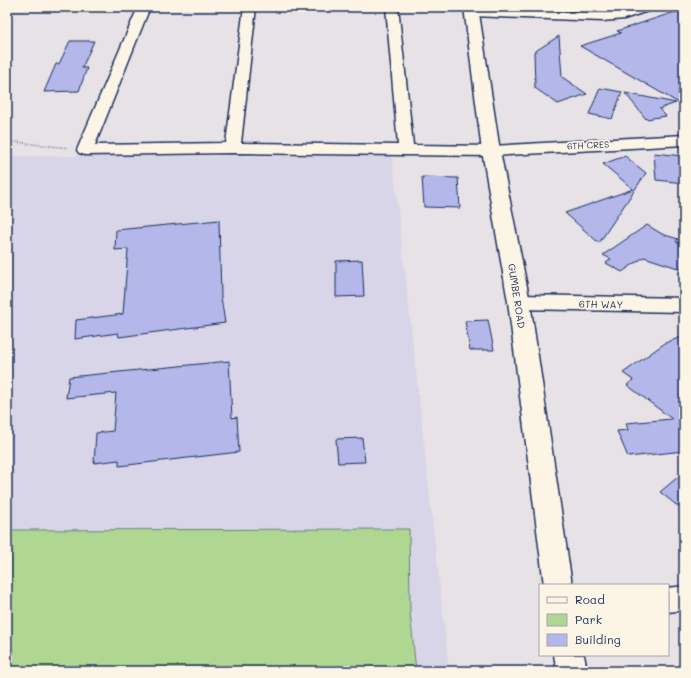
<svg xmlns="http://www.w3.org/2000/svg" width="691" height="678" font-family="Mali,sans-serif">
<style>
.built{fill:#d7d5e7}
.green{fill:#b0d792;stroke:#668378}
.building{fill:#b3b7e9;stroke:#1b2f5e}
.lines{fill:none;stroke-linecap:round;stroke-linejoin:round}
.street-casing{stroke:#1b2f5e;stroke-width:3}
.secondary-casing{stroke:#1b2f5e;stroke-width:3}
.path{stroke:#1b2f5e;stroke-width:2;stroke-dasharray:0.5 2;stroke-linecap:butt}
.street{fill:#fcf5e5;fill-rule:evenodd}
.secondary{fill:#fcf5e5;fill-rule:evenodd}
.labels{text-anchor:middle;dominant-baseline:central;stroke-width:3.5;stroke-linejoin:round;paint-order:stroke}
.far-street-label{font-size:9px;fill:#1b2f5e;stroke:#fcf5e5}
.street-label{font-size:10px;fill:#1b2f5e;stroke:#fcf5e5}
</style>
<rect width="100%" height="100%" fill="#e6e2e6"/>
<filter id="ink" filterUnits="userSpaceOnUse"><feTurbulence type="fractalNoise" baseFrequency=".025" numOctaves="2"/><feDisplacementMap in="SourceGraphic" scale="8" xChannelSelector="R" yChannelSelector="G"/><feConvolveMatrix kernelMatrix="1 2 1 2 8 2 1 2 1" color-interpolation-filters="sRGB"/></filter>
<g filter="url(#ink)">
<path class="built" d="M7 156H392L449 671H7Z"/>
<path class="green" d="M409 529 410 612 416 671H7V530Z"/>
<path class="building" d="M684 9V106L580 46 621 33 617 31Z
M559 36 562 77 587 94 558 104 535 88 534 52Z
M70 41H94L82 68H87L79 91 44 92 56 64H59Z
M600 88 622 92 612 119 589 114Z
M625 93 676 103 659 109 666 116 646 119Z
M654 153 683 156 684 183 656 180Z
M625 156 646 173 599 243 565 213 633 189 603 164Z
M422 177 458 178 460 208 424 207Z
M219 220 221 297 225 323 119 337 118 333 75 339 76 320 123 314 128 249 115 250 116 230Z
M647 225 662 234 678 239 676 242 684 244V270L644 257 622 272 606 263 611 259 603 255Z
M362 260 364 296 336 297V261Z
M488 320 494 350H470L465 321Z
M684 336V451L628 457 617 431 628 430 626 423 672 419 627 385 633 380 623 373 665 343Z
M229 361 232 418 237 417 239 452 119 466V460L94 463 96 433 113 431 116 393 66 398 69 377Z
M362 438 365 462 338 463 336 439Z
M684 472V511L660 492Z"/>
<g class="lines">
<defs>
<path id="street" d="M138 7H150L95 145 226 143 244 7H256L241 143 398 145 386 7H398L413 145 491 146 684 135V145L491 156 233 153 85 155 79 153 77 150Z
M634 7H652L651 10 624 19 603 21 472 16 467 15 465 12 467 9 472 8 603 13 622 11Z
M519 295 684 298V312L519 309 512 307 509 302 512 297Z
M684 586V610L668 612V588Z"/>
<path id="secondary" d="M464 7H478L500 151 530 302 572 585H544L508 302 482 151Z
M554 655H584L587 671H557Z"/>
</defs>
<use href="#street" class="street-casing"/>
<use href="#secondary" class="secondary-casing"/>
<path class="path" d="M7 141 68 148"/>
<use href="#street" class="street"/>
<use href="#secondary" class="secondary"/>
</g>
</g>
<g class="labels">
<g class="far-street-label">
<text transform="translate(588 145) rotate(-3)">6TH CRES</text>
</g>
<g class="street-label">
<text transform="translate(517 296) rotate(81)">GUMBE ROAD</text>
<text transform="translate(601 304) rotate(1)">6TH WAY</text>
</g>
</g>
<rect width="691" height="678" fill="none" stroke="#fcf5e5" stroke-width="24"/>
<rect x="12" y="12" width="667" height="654" fill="none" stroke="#1b2f5e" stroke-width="1.5" filter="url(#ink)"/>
<rect x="539" y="584" width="130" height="72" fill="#fcf5e5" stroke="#a2a6af"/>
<rect x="547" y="597" width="20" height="6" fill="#fcf5e5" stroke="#a2a6af"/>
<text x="575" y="604" font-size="12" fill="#1b2f5e">Road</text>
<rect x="547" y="614" width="20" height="12" fill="#b0d792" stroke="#a2a6af"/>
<text x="575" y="624" font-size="12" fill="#1b2f5e">Park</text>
<rect x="547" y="634" width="20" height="12" fill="#b3b7e9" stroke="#a2a6af"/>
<text x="575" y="644" font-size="12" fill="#1b2f5e">Building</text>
</svg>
